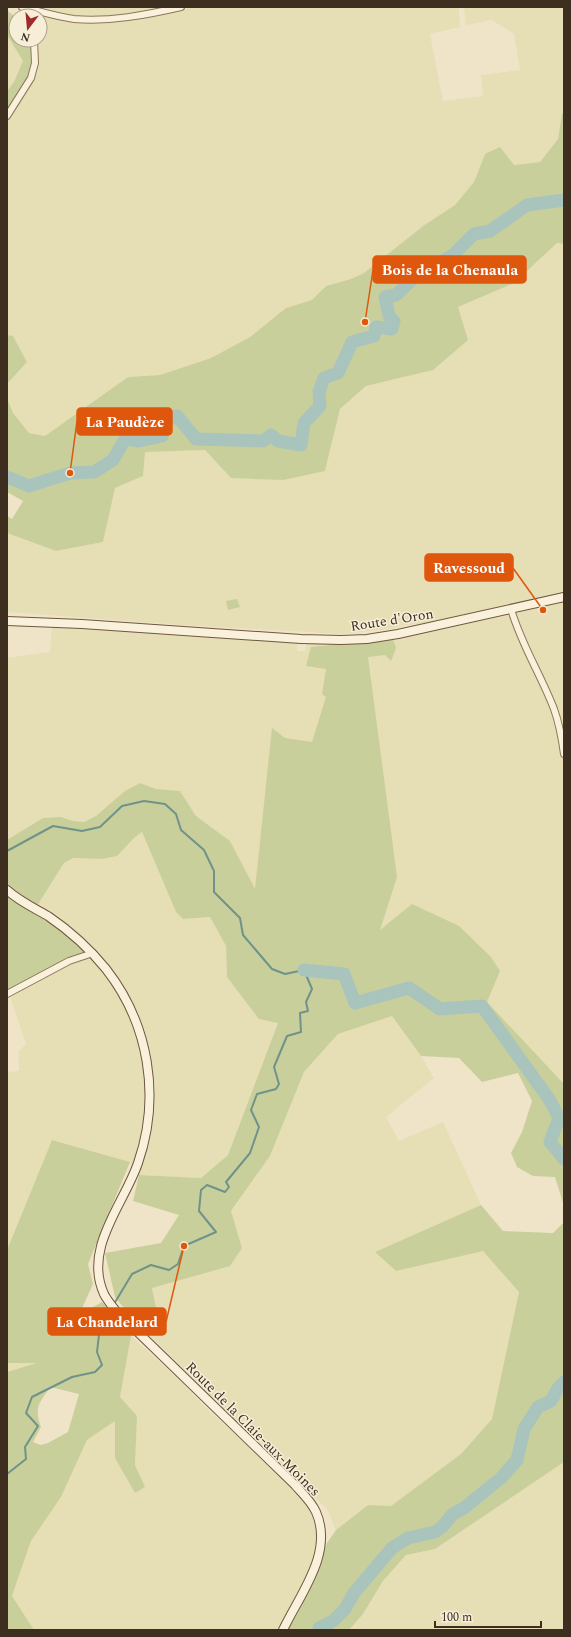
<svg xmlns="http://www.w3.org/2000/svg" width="571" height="1637" font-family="Spectral,serif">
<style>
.farmland{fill:#e6deb5}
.green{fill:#c9cf9b;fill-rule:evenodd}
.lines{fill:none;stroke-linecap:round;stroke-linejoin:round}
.stream{stroke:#6f938a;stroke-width:2}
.river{stroke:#a9c4bc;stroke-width:13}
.minor-casing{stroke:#8d765c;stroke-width:8}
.secondary-casing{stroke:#6f573f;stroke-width:10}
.minor{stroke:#faf1dc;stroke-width:6}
.secondary{stroke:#faf1dc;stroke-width:8}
.labels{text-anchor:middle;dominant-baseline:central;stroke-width:3;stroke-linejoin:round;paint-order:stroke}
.street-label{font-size:14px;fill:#3d2e20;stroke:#f7eed8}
.leader{fill:none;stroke:#df570d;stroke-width:1.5}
.callout-dot{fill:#df570d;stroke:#f7eed8;stroke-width:1.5}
.callout{fill:#df570d;stroke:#df570d;stroke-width:1.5}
.callout-label{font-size:15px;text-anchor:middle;font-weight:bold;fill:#fff}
</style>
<rect width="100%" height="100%" fill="#f0e4c8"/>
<path class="farmland" d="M39 7H170L157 10 105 16 73 15Z
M194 7H459L460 27 430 34 443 101 483 96 481 75 520 70 514 34 492 20 466 25 464 7H564V113L562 115 558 139 540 162 514 165 485 154 474 182 455 205 423 226 364 273 351 279 326 286 313 300 286 308 250 337 211 358 160 375 128 377 45 436 29 433 13 413 7 398V384L27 362 13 336 7 335V119L34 79 37 40H40V18L44 16 106 22 119 21 158 15Z
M7 35 23 61 14 82 7 91Z
M557 243 564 244V1084L487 1002 380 931 280 943 230 841 196 816 180 791 156 789 140 783 125 791 96 816 84 822 73 821 61 817 43 818 7 840V658L50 652 52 626 297 642V651H305L307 644H341L393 639 443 629 469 619 406 625 390 629 341 634 182 625 7 612V533L56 551 103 542 115 487 143 476 145 452 205 450 231 478 325 471 340 409 366 386 433 370 458 307 514 283Z
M142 832 176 912 183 919 210 917 226 946 227 977 278 1023 228 1155 201 1178 139 1175 130 1162 52 1140 7 1250V1069L8 1072 19 1071 18 1052 26 1044 9 993 35 909 64 863 73 858 102 859 126 846 134 838Z
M392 1016 421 1056 434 1078 386 1117 399 1141 443 1122 481 1205 375 1252 396 1271 483 1250 519 1292 492 1419 461 1454 391 1507 368 1505 336 1530 327 1509 135 1321 156 1308 152 1288 230 1265 242 1248 231 1212 270 1156 304 1072 338 1034Z
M131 1336 179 1380 206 1408 267 1463 303 1500 311 1512 317 1535 315 1553 308 1572 278 1630H34L12 1597 31 1541 61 1497 87 1440 115 1421 135 1493 145 1487 135 1465 137 1416 120 1397Z
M7 1363H39L7 1372Z
M564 1462V1630H349L363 1614 383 1581 406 1555 435 1549Z"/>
<path class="green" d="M7 10 16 18V40H31L32 61 29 76 7 110V91L14 82 23 61 7 35Z
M564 113V244L557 243 514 283 458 307 468 340 433 370 366 386 340 409 325 471 283 480 231 478 205 450 145 452 143 476 115 488 103 542 56 551 7 533V516L12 519 23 501 7 492V398L13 413 29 433 45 436 128 377 160 375 211 358 250 337 286 308 312 300 326 286 351 279 364 273 423 226 455 205 474 182 485 154 500 147 514 165 540 162 558 139 562 114Z
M7 335 13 336 27 362 7 384Z
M237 599 240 607 228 610 226 601Z
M393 639 396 648 391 661 385 655 368 657 397 877 380 930 412 904 459 926 491 957 500 971 487 1002 564 1084V1206L555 1177 533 1176 517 1167 511 1153 522 1132 532 1101 518 1073 482 1082 459 1058 421 1056 392 1016 338 1034 304 1072 270 1156 231 1211 242 1248 230 1266 152 1288 156 1308 135 1321 115 1297 105 1253 161 1243 179 1215 133 1201 139 1175 201 1178 228 1155 278 1023 259 1019 227 977 226 946 210 917 183 919 176 912 142 832 134 838 117 856 102 859 73 858 64 863 35 909 93 953 69 961 9 993 7 988V840L43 818 61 817 73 821 84 822 96 816 125 791 140 783 156 789 180 791 196 816 230 841 255 889 272 728 285 738 312 742 326 697 322 694 326 669 306 666 311 647Z
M52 1140 130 1162 88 1264 93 1284 79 1315 102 1302 131 1336 120 1397 137 1416 135 1465 145 1487 135 1493 115 1458V1421L87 1440 61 1497 31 1541 12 1596 34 1630H7V1372L37 1363H7V1250ZM50 1387 79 1394 68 1432 48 1443 41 1445 33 1442 41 1427C34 1406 39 1404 50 1387Z
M481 1205 503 1231 553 1233 564 1222V1462L435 1549 406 1555 383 1581 363 1614 349 1630H288L301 1607 327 1543 336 1530 368 1505 391 1506 461 1454 492 1419 519 1292 483 1251 396 1271 375 1252Z"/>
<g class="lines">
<path class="stream" d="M7 851 53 826 82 831 100 827 122 806 144 801 165 804 176 814 181 830 204 850 214 871V892L240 918 243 935 272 969 285 974 304 970 312 989 306 1002 308 1011 300 1013 301 1032 287 1036 274 1067 279 1084 276 1089 257 1094 251 1110 259 1127 250 1153 226 1182 229 1187 225 1192 207 1185 201 1190 199 1211 216 1232 184 1246 178 1264 169 1270 151 1265 132 1274 114 1304
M7 1474 26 1459 25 1447 38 1426 26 1413 32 1397 72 1377 95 1372 102 1365 97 1352 100 1326 111 1308"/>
<path class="river" d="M7 477 29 486 70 473 94 472 113 460 125 439 139 441 162 436 166 421 177 416 196 439 263 441 271 435 278 441 301 445 304 423 320 406 319 392 324 378 338 373 352 342 374 336 376 327 392 329 394 321 389 316 385 297 396 295 415 277 453 255 474 234 490 231 527 205 564 200
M304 970 344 974 355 1003 409 988 440 1009 482 1006 549 1099 559 1118 550 1142 564 1159
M319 1630V1628L333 1621 345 1609 354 1593 392 1548 408 1538 435 1532 442 1527 453 1514 464 1508 501 1478 517 1460 524 1429 538 1407 551 1401 558 1388 564 1382"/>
<defs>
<path id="minor" d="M22 7C39 11 57 17 74 19 110 22 146 15 181 7
M7 116 31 78 35 63 34 40
M511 609C521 644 541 675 554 709 559 723 562 739 564 754
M7 994 69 961 93 953"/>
<path id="secondary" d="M7 621 82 624 301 639 341 640 367 639 398 634 564 597
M7 890C19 901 34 908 48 916 70 931 89 948 106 969 149 1024 161 1097 138 1163 124 1204 83 1248 104 1294 107 1300 112 1306 116 1311L295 1485C302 1493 311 1501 316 1512 334 1553 300 1594 283 1630"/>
</defs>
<use href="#minor" class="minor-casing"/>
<use href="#secondary" class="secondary-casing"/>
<use href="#minor" class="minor"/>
<use href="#secondary" class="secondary"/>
</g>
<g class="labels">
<g class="street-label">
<text transform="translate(392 620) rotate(-9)">Route d'Oron</text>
<text transform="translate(253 1429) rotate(45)">Route de la Claie-aux-Moines</text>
</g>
</g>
<path class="leader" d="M365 322L373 270M70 473L77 421M543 610L513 568M184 1246L166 1322"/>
<g class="callout-dot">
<circle cx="365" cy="322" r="4"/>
<circle cx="70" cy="473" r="4"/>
<circle cx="543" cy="610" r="4"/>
<circle cx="184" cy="1246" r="4"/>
</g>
<g class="callout">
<rect x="373" y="256" width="153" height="27" rx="4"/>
<rect x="77" y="408" width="95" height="27" rx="4"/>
<rect x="425" y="554" width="88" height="27" rx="4"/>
<rect x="48" y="1308" width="118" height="27" rx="4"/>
</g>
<g class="callout-label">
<text x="450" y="275">Bois de la Chenaula</text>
<text x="125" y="427">La Paudèze</text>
<text x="469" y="573">Ravessoud</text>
<text x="107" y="1327">La Chandelard</text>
</g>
<rect width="571" height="1637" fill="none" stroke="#3d2e20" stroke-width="16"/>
<g transform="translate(28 28) rotate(196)"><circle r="19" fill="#f7eed8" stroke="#ada18e"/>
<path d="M0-3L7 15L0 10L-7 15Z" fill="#9e2a2b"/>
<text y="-6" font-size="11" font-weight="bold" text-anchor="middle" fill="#3d2e20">N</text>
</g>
<path d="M435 1621v6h106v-6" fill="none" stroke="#3d2e20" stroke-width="2"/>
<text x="441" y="1621" font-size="12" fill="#3d2e20" stroke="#f7eed8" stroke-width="3" paint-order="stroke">100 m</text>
</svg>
